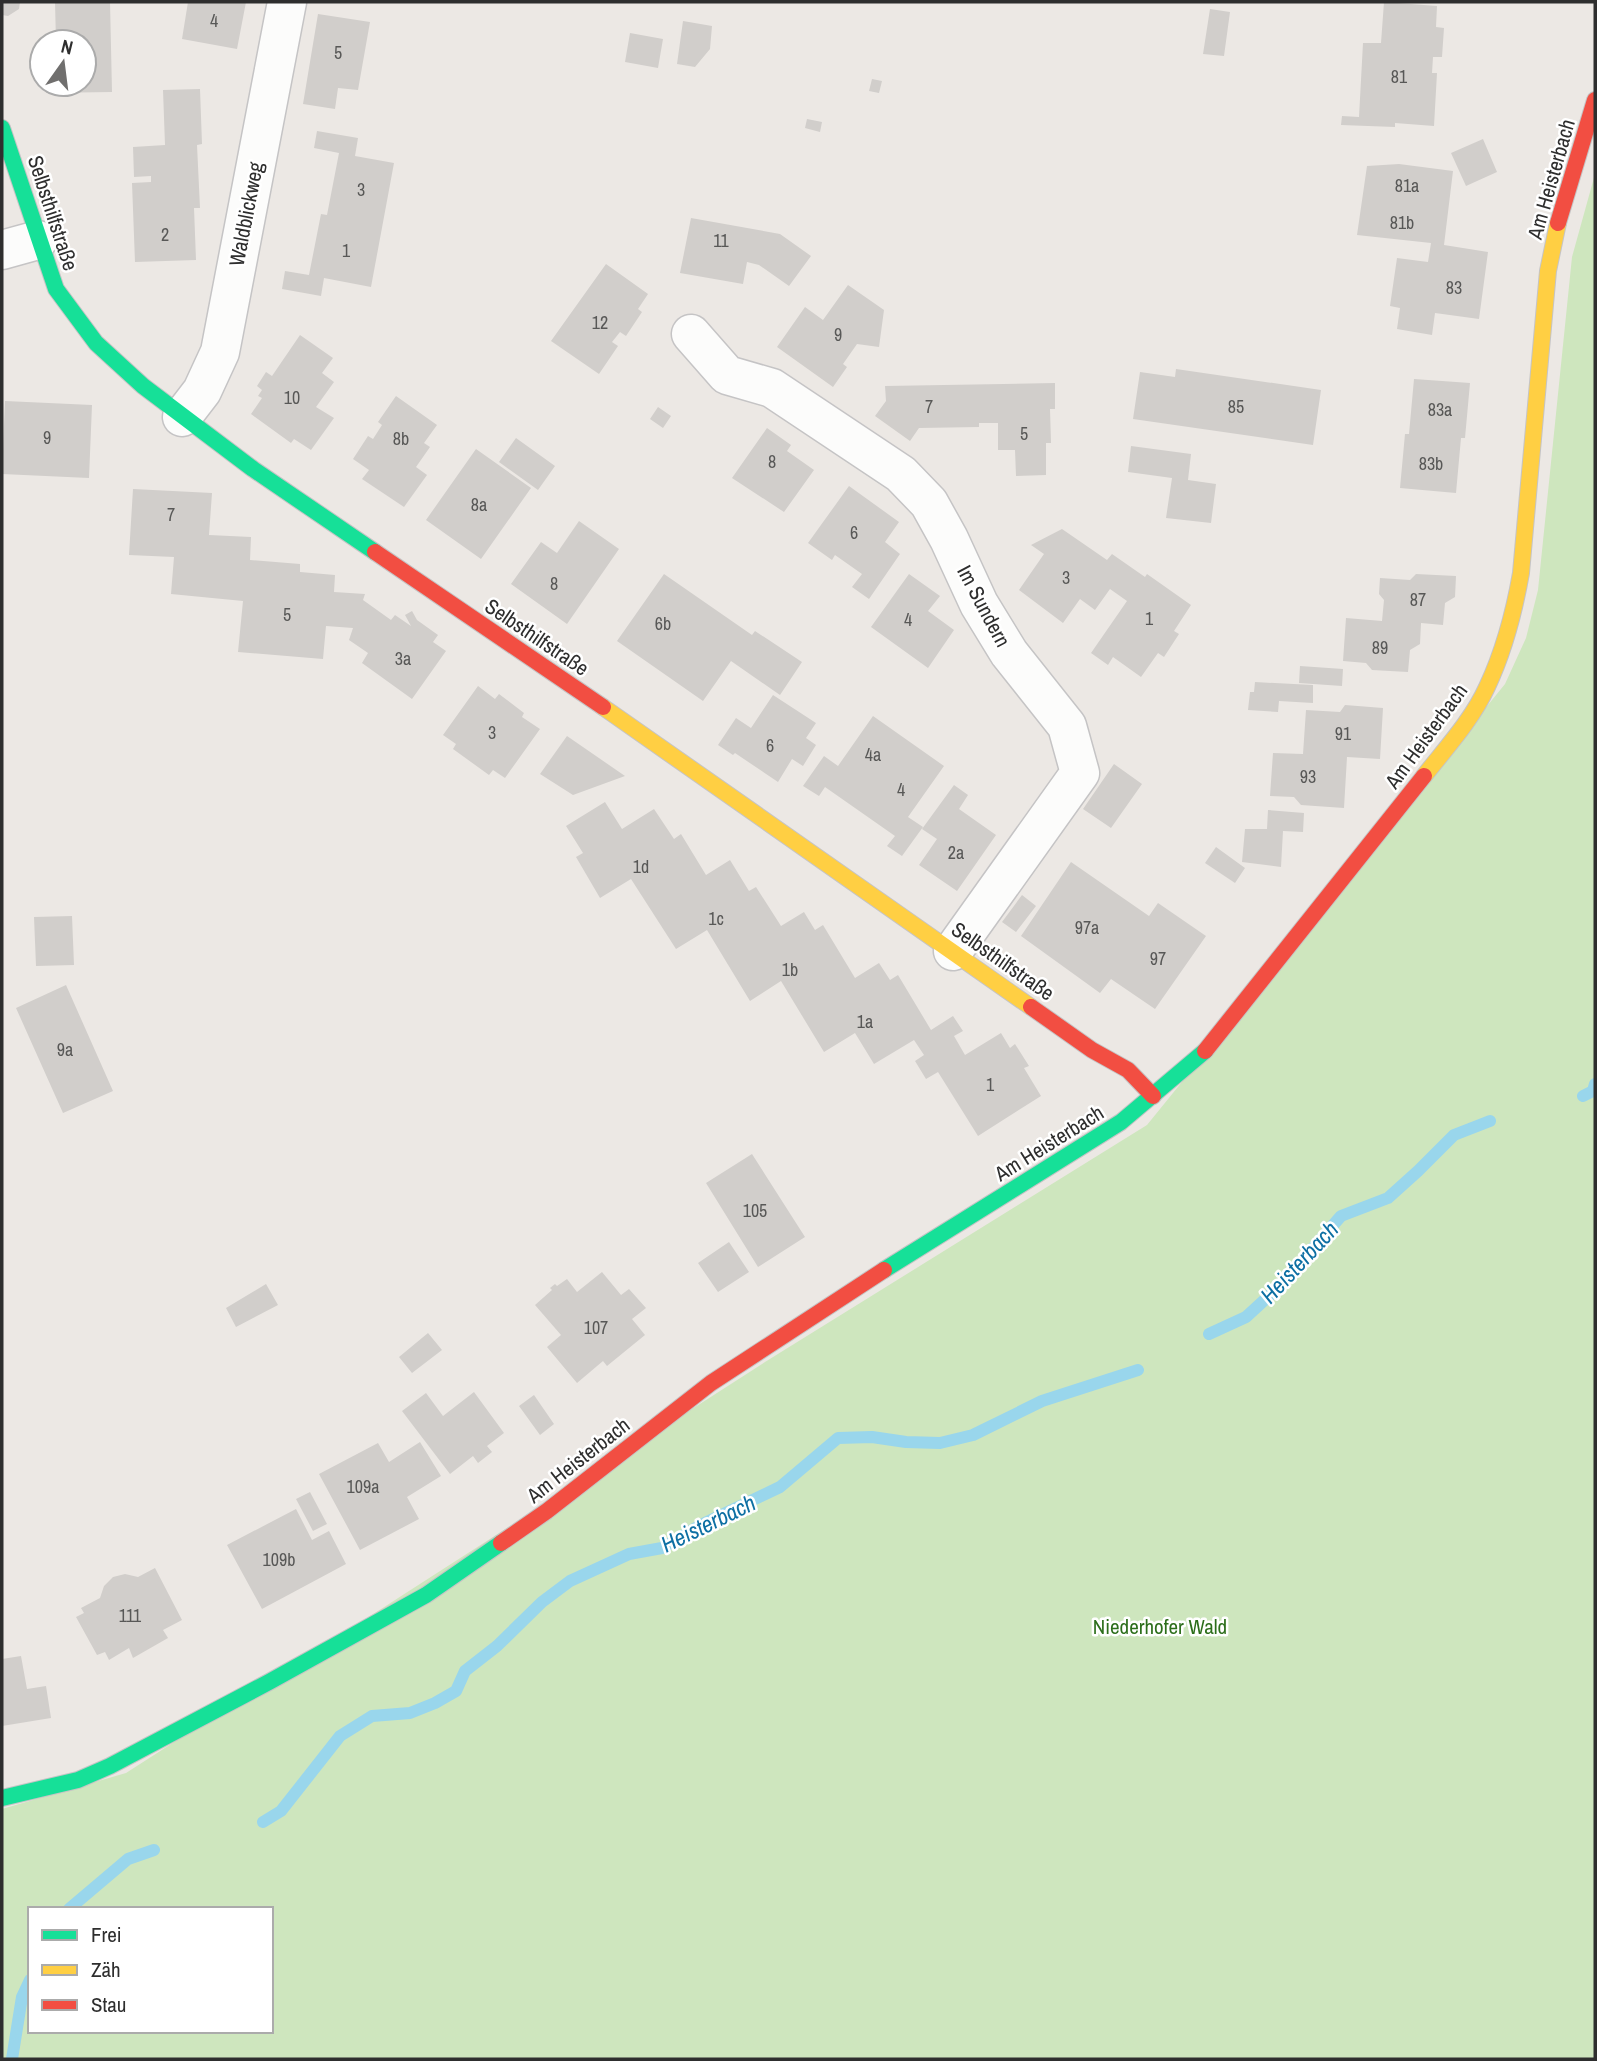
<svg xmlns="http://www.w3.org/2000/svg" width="1597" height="2061" font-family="'Archivo Narrow',sans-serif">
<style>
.green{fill:#cee6be;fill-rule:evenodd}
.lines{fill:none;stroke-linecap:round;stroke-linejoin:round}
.stream{stroke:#99d6ec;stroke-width:12}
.building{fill:#d1cecb}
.street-casing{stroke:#c5c4c5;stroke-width:41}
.fast-casing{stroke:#c5c4c5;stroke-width:18}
.slow-casing{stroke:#c5c4c5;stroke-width:18}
.jam-casing{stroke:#c5c4c5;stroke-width:18}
.street{stroke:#fcfcfb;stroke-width:38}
.fast{stroke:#16e098;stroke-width:16}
.slow{stroke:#ffcf43;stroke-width:16}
.jam{stroke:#f24e42;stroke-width:16}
.labels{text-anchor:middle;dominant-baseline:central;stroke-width:5;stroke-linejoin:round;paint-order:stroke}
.number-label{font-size:18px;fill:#585857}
.street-label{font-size:21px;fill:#2e2e2e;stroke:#fff}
.park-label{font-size:21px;fill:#2c6e1b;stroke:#fff}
.water-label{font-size:23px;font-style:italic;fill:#0d6fa3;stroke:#fff}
</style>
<rect width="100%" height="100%" fill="#ece8e4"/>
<path class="green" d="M1595 174V2059H2V1809L126 1773 765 1362 1147 1125 1505 684 1526 638 1538 590 1572 257ZM30 1909H271V2031H30Z"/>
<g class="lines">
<path class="stream" d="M1583 1096 1593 1091 1595 1084
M1209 1334 1246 1317 1281 1285 1341 1216 1388 1198 1418 1171 1454 1135 1490 1121
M263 1822 281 1811 340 1736 372 1716 410 1713 435 1703 456 1691 465 1671 497 1646 542 1602 570 1581 629 1554 662 1548 701 1525 780 1487 838 1438 872 1437 906 1442 940 1443 973 1435 1042 1401 1138 1370
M69 1909 128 1859 154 1850
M12 2059 22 1997 30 1980"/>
</g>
<path class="building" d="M2 2H20L19 9 8 16 2 15Z
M55 2H110L112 92 46 93 45 84H84V42H56Z
M188 2H246L237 49 182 39Z
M1384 2 1437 6 1436 27 1444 28 1442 57H1433L1432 73H1437L1434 126 1395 123V127L1341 125 1342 116 1359 117 1363 43H1381Z
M1210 9 1230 12 1224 56 1203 54Z
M318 14 370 22 358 90 338 88 335 109 303 104Z
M683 21 712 26 710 49 695 67 677 64Z
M630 33 663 39 658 68 625 62Z
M872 79 882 81 879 93 869 91Z
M200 89 202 144 197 145 200 208H194L196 260 135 262 132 183 151 182V176L134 177 133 147 165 145 163 90Z
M807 119 822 122 820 132 805 128Z
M317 131 358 138 355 156 394 163 371 287 324 278 321 296 282 289 285 271 309 275 321 214 327 215 339 153 314 148Z
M1483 139 1497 172 1466 186 1451 153Z
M1399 164 1453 171 1444 245 1488 252 1479 319 1435 313 1432 335 1397 329 1400 308 1390 306 1397 258 1428 262 1431 243 1357 235 1367 166Z
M691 218 780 234 811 256 789 286 759 265 747 262 743 284 680 273Z
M606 264 648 294 638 309 642 312 626 336 620 332 612 342 618 346 599 374 551 341Z
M848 285 884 310 879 347 857 344 843 364 847 367 833 387 777 347 805 307 823 320Z
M300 335 333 358 322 373 334 382 316 407 334 418 311 450 294 439 291 443 251 414 262 398 258 396 262 390 257 386 266 372 272 376Z
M1176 369 1321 390 1313 445 1133 419 1140 372 1175 377Z
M1414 379 1470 383 1465 438H1461L1456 493 1400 488 1405 434H1409Z
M1055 383V409H1050L1051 443H1046V475L1016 476 1015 450H998V423H979V427L919 428 910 441 875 416 886 401 885 386Z
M396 396 437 425 424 443 430 447 416 467 427 475 404 507 362 479 369 470 353 459 368 436 373 439 382 425 378 422Z
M5 401 92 405 89 478 2 474Z
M658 407 671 416 663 428 650 419Z
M767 428 791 445 787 451 814 470 784 512 732 478Z
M516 438 555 466 538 490 499 462Z
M1131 446 1191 454 1188 480 1216 484 1211 523 1166 518 1172 478 1128 472Z
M476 449 531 488 481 559 426 520Z
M849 486 899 522 885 542 900 554 869 599 852 587 862 574 835 555 832 560 808 543Z
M133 489 212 493 209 535 251 537 250 560 300 564V572L335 575 334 592 365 594 363 600 391 620 395 615 411 626 405 615 412 611 417 620 438 635 433 642 446 651 412 699 362 663 368 653 349 640 353 628 326 626 323 659 238 652 243 601 171 594 174 557 129 555Z
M579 521 619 549 567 624 511 584 541 542 557 553Z
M1062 529 1107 560 1112 554 1145 577 1147 574 1191 605 1174 631 1179 634 1164 657 1158 653 1141 677 1113 657 1108 665 1091 653 1127 601 1110 589 1095 610 1080 599 1063 623 1019 590 1044 554 1031 545Z
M664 574 752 635 755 631 802 662 780 695 731 661 703 701 617 641Z
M909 574 940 596 928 611 954 630 928 668 871 627Z
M1416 574 1456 576 1455 597 1445 603 1443 625 1421 623 1420 644 1410 650 1408 672 1372 670 1366 663 1343 661 1346 618 1382 621 1384 600 1379 594 1380 578 1410 580Z
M1300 666 1343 669 1342 686 1299 683Z
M1255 682 1313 685V703L1279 701 1278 712 1248 710 1250 692H1254Z
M478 686 495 699 499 694 524 713 522 717 540 729 505 778 493 770 489 775 453 749 456 744 443 735Z
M773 695 816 723 806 738 816 745 803 766 792 759 778 782 735 753 733 755 718 745 736 718 751 728Z
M1345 705 1383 708 1380 759 1347 757 1344 808 1301 805 1294 797 1270 796 1273 753 1303 754 1306 710 1340 712Z
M873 716 944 766 908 817 923 827 902 856 887 846 895 836 825 787 819 796 803 786 824 756 838 766Z
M567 736 625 776 573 795 540 774Z
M1114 764 1142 784 1111 828 1083 809Z
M954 785 968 795 959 809 996 835 957 891 919 865 937 839 922 829Z
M605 802 622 829 654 809 674 839 681 834 706 875 730 860 749 891 756 887 781 926 804 912 815 930 823 925 855 978 879 963 890 980 898 975 931 1030 953 1016 963 1031 954 1036 965 1055 1001 1033 1010 1048 1015 1044 1029 1066 1024 1068 1041 1096 978 1136 938 1072 926 1079 915 1061 924 1055 914 1040 874 1064 855 1033 824 1052 781 981 750 1001 707 930 676 949 631 879 600 898 576 857 583 853 566 826Z
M1268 810 1304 813 1303 832 1283 831 1281 867 1242 862 1245 829H1267Z
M1216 847 1245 868 1235 883 1205 863Z
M1071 862 1149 916 1158 903 1206 936 1155 1009 1111 979 1100 993 1021 936Z
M1022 895 1036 906 1016 932 1002 922Z
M72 916 74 965 36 966 34 917Z
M66 985 113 1091 63 1113 16 1008Z
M752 1154 805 1237 758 1267 706 1183Z
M729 1242 749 1272 718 1292 698 1263Z
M602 1272 621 1295 629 1289 646 1308 632 1319 645 1335 607 1366 603 1361 577 1383 547 1347 561 1335 535 1305 552 1290 550 1288 555 1284 557 1286 567 1279 577 1292Z
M266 1284 278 1305 236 1327 226 1308Z
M428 1333 442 1350 412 1373 399 1357Z
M474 1392 504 1433 487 1446 492 1452 478 1463 473 1456 450 1474 402 1411 426 1393 443 1416Z
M534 1395 554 1424 540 1435 519 1406Z
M420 1442 441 1476 407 1497 419 1519 360 1550 319 1474 378 1443 389 1462Z
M310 1492 327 1524 313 1531 296 1499Z
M296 1509 312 1540 329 1531 346 1564 262 1609 227 1545Z
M155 1568 182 1620 163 1630 168 1638 133 1658 129 1648 109 1660 105 1652 97 1655 76 1617 84 1613 81 1608 100 1598 104 1586 113 1577 125 1574 138 1577Z
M21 1656 27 1689 46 1686 51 1718 2 1726V1659Z"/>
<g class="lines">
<defs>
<path id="street" d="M2 250 38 240
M691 334 727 375 772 388 901 474 929 503 949 539 979 604 1009 653 1067 726 1080 773 953 951
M182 417 202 391 220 352 287 2"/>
<path id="fast" d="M2 128 56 289 96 343 143 386 253 469 375 552
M884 1270 1121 1122 1205 1051
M2 1798 78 1780 110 1766 269 1682 426 1595 501 1543"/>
<path id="slow" d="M603 707 1031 1007
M1424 776C1446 748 1472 720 1487 687 1504 651 1514 613 1521 573L1548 271 1558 223"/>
<path id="jam" d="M1558 223 1595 100
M375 552 603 707
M1031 1007 1092 1050 1128 1070 1153 1096
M1205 1051 1424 776
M501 1543 547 1511 711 1383 884 1270"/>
</defs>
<use href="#street" class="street-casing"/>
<use href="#fast" class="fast-casing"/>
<use href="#slow" class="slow-casing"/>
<use href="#jam" class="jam-casing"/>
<use href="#street" class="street"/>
<use href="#fast" class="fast"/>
<use href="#slow" class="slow"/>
<use href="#jam" class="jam"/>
</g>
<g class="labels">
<g class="number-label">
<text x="214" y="20">4</text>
<text x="338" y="52">5</text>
<text x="1399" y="76">81</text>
<text x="1407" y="185">81a</text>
<text x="361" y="189">3</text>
<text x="1402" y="222">81b</text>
<text x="165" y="234">2</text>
<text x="721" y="240">11</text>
<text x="346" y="250">1</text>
<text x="1454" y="287">83</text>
<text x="600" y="322">12</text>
<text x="838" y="334">9</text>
<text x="292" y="397">10</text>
<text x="929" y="406">7</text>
<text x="1236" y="406">85</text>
<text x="1440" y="409">83a</text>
<text x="1024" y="433">5</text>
<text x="47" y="437">9</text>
<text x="401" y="438">8b</text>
<text x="772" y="461">8</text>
<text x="1431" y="463">83b</text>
<text x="479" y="504">8a</text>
<text x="171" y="514">7</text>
<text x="854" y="532">6</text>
<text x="1066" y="577">3</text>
<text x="554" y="583">8</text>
<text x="1418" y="599">87</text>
<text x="287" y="614">5</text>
<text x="1149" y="618">1</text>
<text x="908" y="619">4</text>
<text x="663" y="623">6b</text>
<text x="1380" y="647">89</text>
<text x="403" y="658">3a</text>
<text x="492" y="732">3</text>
<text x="1343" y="733">91</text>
<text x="770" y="745">6</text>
<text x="873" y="754">4a</text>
<text x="1308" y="776">93</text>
<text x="901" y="789">4</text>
<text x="956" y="852">2a</text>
<text x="641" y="866">1d</text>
<text x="716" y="918">1c</text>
<text x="1087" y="927">97a</text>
<text x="1158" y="958">97</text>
<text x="790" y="969">1b</text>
<text x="865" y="1021">1a</text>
<text x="65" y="1049">9a</text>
<text x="990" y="1084">1</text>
<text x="755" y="1210">105</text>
<text x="596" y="1327">107</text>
<text x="363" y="1486">109a</text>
<text x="279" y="1559">109b</text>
<text x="130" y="1615">111</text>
</g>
<g class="street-label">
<text transform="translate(1551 179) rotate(-74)">Am Heisterbach</text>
<text transform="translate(53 213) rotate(72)">Selbsthilfstraße</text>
<text transform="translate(246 214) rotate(-79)">Waldblickweg</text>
<text transform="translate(984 606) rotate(62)">Im Sundern</text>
<text transform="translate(537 637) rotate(34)">Selbsthilfstraße</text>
<text transform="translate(1426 736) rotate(-54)">Am Heisterbach</text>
<text transform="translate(1003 961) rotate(35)">Selbsthilfstraße</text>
<text transform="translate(1049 1143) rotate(-32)">Am Heisterbach</text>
<text transform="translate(578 1460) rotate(-38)">Am Heisterbach</text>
</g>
<g class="park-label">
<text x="1160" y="1626">Niederhofer Wald</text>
</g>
<g class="water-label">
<text transform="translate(1299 1262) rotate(-47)">Heisterbach</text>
<text transform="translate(708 1523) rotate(-26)">Heisterbach</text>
</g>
</g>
<rect width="1597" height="2061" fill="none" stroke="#2e2e2e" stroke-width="7"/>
<rect x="28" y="1907" width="245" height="126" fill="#ffffff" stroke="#ababab" stroke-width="2"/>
<rect x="42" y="1930" width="35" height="10" fill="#16e098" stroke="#ababab" stroke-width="2"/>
<text x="91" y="1942" font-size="21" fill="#2e2e2e">Frei</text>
<rect x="42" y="1965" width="35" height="10" fill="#ffcf43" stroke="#ababab" stroke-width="2"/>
<text x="91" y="1977" font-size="21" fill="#2e2e2e">Zäh</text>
<rect x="42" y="2000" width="35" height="10" fill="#f24e42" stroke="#ababab" stroke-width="2"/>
<text x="91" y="2012" font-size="21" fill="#2e2e2e">Stau</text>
<g transform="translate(63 63) rotate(14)"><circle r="33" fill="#ffffff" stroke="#ababab" stroke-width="2"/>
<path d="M0-5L12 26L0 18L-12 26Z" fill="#706f6e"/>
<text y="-10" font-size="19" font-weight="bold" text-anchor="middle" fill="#2e2e2e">N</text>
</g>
</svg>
